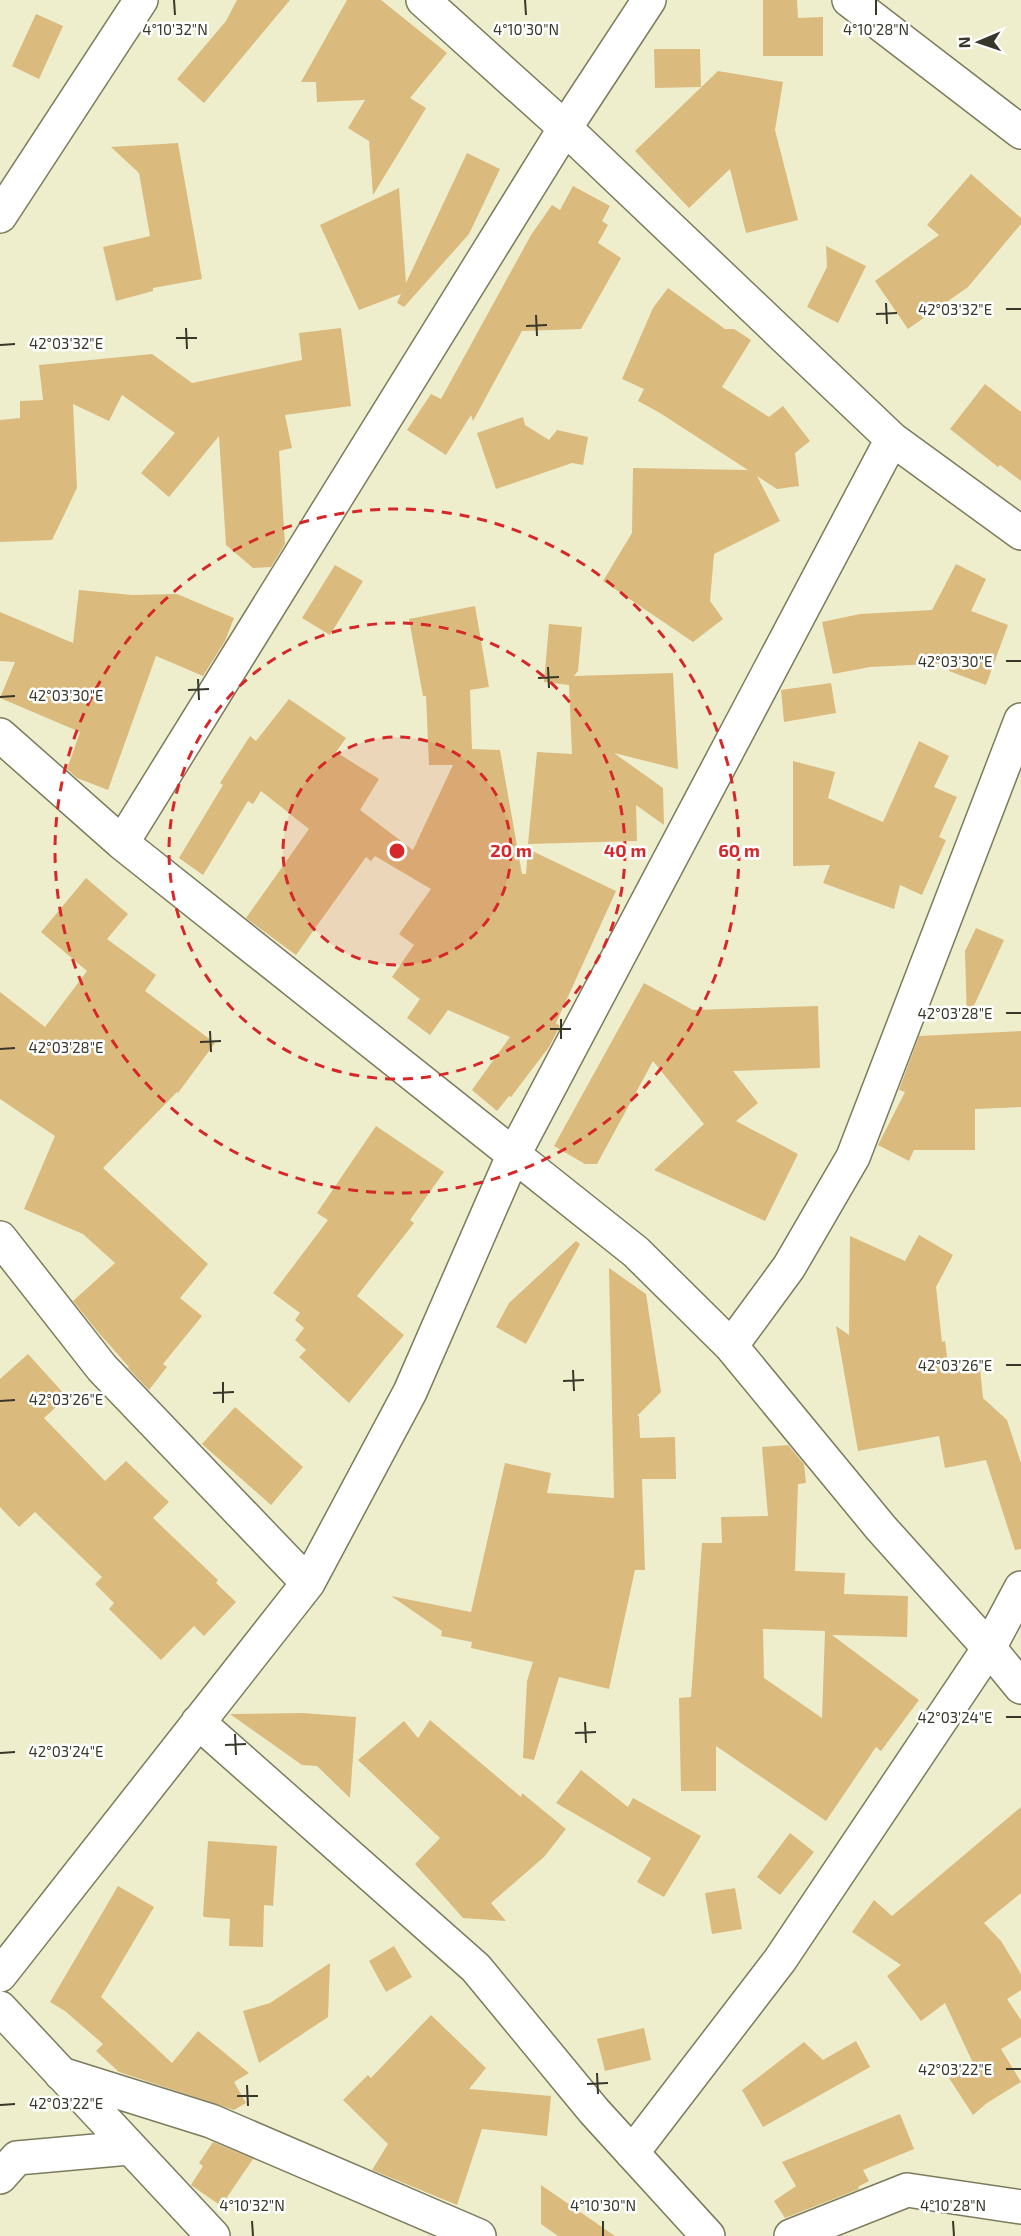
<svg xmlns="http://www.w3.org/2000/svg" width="1021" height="2236" font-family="'Exo 2',sans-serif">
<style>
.building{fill:#dbba7e;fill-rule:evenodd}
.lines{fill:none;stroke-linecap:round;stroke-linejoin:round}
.minor-casing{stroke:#7c7b5d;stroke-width:36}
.minor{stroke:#fff;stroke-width:33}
.ticks{fill:none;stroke:#37372a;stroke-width:2}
.ring{fill:none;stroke:#d62828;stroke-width:3;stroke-dasharray:10 8}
.ticks-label{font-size:15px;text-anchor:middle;fill:#37372a;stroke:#fff;stroke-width:5;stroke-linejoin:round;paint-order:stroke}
.centre{fill:#d62828;stroke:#fff;stroke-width:3}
.ring-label{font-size:18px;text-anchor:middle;font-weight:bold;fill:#d62828;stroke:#fff;stroke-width:5;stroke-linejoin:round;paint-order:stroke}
</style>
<rect width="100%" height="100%" fill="#eeeecd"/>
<path class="building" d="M237 0H290L204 103 177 79 226 21Z
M347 0H381L447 53 410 98 426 108 373 195 369 141 348 128 365 100 317 102 316 82H301Z
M763 0H797L798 18 823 17V56H763Z
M36 14 63 26 39 79 12 66Z
M654 49H700L701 87 655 88Z
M718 71 783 82 775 130 798 220 746 233 730 169 689 208 635 151Z
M178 143 202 279 153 288V291L116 301 103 247 150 236 139 173 111 147Z
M467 153 500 169 469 234 404 307 397 303 401 294 359 310 320 225 399 188 406 283Z
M971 174 1021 218V224L968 287 908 329 875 281 939 235 927 225Z
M573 186 610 206 602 221 608 225 598 243 621 258 581 329 522 331 473 421 471 415 446 455 407 430 431 394 441 399 531 235 552 205 560 210Z
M826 246 866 266 838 323 807 307 827 267Z
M668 288 725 329H734L751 340 722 387 769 417 783 406 810 441 795 453 799 486 777 489 757 476 780 521 714 554 710 601 723 619 693 642 603 581 632 533 633 468 748 470 660 413 638 401 644 389 622 379 653 308Z
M341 328 351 406 285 415 292 448 279 451 285 544 271 567 253 568 226 545 219 436 169 497 141 473 175 433 122 395 109 421 73 404 77 488 52 540 0 542V420L20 418V401L43 400 39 365 152 354 192 383 302 360 299 333Z
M985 384 1021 412V481L1000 465 998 467 950 429Z
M523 417 525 425 549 440 557 430 588 437 583 465 572 463 496 489 477 433Z
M956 564 986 579 971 611 1008 625 986 685 949 671 952 663 870 667 833 674 822 622 860 614 932 610Z
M335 565 363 581 330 635 302 618Z
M79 590 132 595 177 594 234 618 225 641 203 676 156 656 108 790 77 778 67 769 80 732 0 698 15 662 0 661V612L73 643Z
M475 606 489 687 470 690 472 749 500 750 522 874H526L528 849 616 891 556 1023 560 1026 549 1047 511 1097 509 1096 497 1111 472 1090 510 1037 448 1010 430 1035 407 1018 420 999 392 977 414 945 399 934 431 889 375 856 371 861 366 857 296 955 246 918 309 829 261 791 253 804 248 801 203 875 179 858 223 785 220 783 250 736 256 741 289 699 346 738 336 752 379 779 360 810 413 850 453 765H429L426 696H423L409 619Z
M549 624 582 627 578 671 574 676 673 673 678 769 614 753 663 788 664 825 636 805 637 841 528 844 537 752 572 754 569 685 544 682Z
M831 683 836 713 784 722 781 690Z
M919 741 949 756 934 787 957 797 939 837 946 840 922 895 900 885 894 909 823 883 830 865 793 866V761L835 772 828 798 883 822Z
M86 878 128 914 107 939 156 975 145 991 215 1043 178 1093 177 1092 103 1168 208 1264 180 1298 202 1316 163 1364 167 1367 149 1390 128 1368 129 1367 98 1332 73 1301 115 1263 83 1234 24 1209 55 1136 0 1099V992L45 1027 87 971 41 932Z
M976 928 1004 940 967 1021 965 951Z
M644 983 693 1010 818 1006 820 1068 733 1071 758 1103 736 1121 798 1154 765 1221 654 1170 704 1124 653 1061 597 1164H585L554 1146Z
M1021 1031V1107L975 1109V1150H914L909 1161 878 1145 905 1092 899 1090 919 1036Z
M376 1126 444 1172 410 1220 414 1223 357 1296 404 1335 349 1403 299 1357 306 1350 295 1340 304 1328 295 1320 300 1313 273 1293 328 1220 317 1213Z
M919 1235 953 1255 936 1287 942 1342 945 1341 949 1372 980 1368 983 1398 1007 1420 1021 1463V1549L1015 1550 986 1460 945 1468 939 1436 858 1451 836 1326 849 1335 850 1236 905 1261Z
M576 1241 580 1244 526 1344 496 1327 509 1303Z
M609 1268 646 1294 661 1392 637 1416H639L640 1438 675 1437 676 1479H642L645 1570H635L609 1689 559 1677 534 1760 523 1758 527 1681 533 1662 471 1648 472 1642 441 1636 442 1631 391 1596 471 1612 505 1463 551 1473 547 1493 614 1498Z
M28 1354 67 1397 44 1418 105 1481 126 1461 169 1502 153 1518 218 1580 216 1583 236 1602 204 1636 194 1626 161 1660 109 1609 114 1603 95 1584 102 1577 35 1512 19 1527 0 1507V1379Z
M235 1407 303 1467 271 1505 202 1444Z
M788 1445 804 1464 806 1483 798 1484 795 1571 845 1573 844 1594 908 1596 907 1637 832 1635 919 1700 881 1751 876 1747 826 1821 716 1746V1791H681L679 1698 691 1697 702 1543H722L721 1517 768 1516 762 1447ZM763 1629 825 1631 822 1718 764 1678Z
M302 1713 356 1717 350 1798 317 1766 302 1765 230 1714Z
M430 1720 521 1797 522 1793 566 1829 544 1857 491 1903 506 1921 463 1918 415 1864 440 1838 358 1760 404 1721 418 1738Z
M581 1770 628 1807 633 1798 701 1836 664 1897 637 1882 651 1858 556 1803Z
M1021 1807V1893L984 1923 1001 1941 1021 1974V1990L1007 1999 1021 2020V2037L1001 2049 1021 2082 987 2103 973 2115 949 2078 973 2063 945 2003 921 2021 887 1976 901 1965 852 1932 874 1900 892 1916Z
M790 1833 814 1852 780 1895 757 1877Z
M208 1841 277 1846 273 1906 264 1905 263 1947 229 1946 230 1919 204 1917 203 1915Z
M118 1886 154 1907 101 1997 172 2063 198 2031 249 2073 234 2082 246 2103 234 2110 119 2072 96 2051 103 2044 65 2011 50 2002Z
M735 1888 742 1929 712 1934 705 1893Z
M394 1946 412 1977 386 1992 369 1961Z
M330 1963 328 2017 259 2063 243 2011 270 2003Z
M431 2015 486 2068 469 2089 551 2096 547 2136 482 2129 457 2205 372 2170 388 2144 343 2100 368 2075 371 2078Z
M644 2028 651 2060 605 2071 597 2039Z
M856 2041 870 2067 763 2127 742 2090 804 2042 823 2060Z
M900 2114 914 2149 863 2170 869 2181 858 2187 859 2189 785 2218 774 2201 796 2186 782 2162Z
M213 2142 253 2159 221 2206 191 2185 203 2166 199 2163Z
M541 2185 615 2236H558L541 2224Z"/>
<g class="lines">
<defs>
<path id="minor" d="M423 0 565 128 892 439 1021 533
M849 0 1021 132
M0 216 141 0
M0 735 122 843 636 1252 731 1346 881 1528 989 1648 1021 1687
M122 843 565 128 649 0
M0 1238 102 1368 308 1583
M731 1346 789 1267 853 1157 1021 720
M198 1722 476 1968 594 2111 708 2236
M0 1975 308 1583 410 1392 513 1156 892 439
M0 2008 213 2236
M61 2074 211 2121 479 2236
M632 2153 780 1960 989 1648 1021 1588
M0 2177 17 2158 129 2148
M791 2236 907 2190 1021 2207"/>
</defs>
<use href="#minor" class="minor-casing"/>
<use href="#minor" class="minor"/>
</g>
<path class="ticks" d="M174 0 175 15M525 0 526 15M876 0V15M886 303 887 324M1006 309H1021M876 314 897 313M536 315 537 336M526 326 547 325M186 328 187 349M176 338H197M0 345 15 344M1006 661H1021M548 667 549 688M538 678 559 677M198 679 199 700M188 690 209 689M0 697 15 696M1006 1013H1021M561 1019V1039M550 1029H571M210 1031 211 1052M200 1042 221 1041M0 1049 15 1048M1006 1365H1021M573 1370 574 1391M563 1381 584 1380M223 1382V1403M213 1393 234 1392M0 1401 15 1400M1006 1717H1021M585 1722 586 1743M575 1733 596 1732M235 1734 236 1755M225 1745 246 1744M0 1753 15 1752M1006 2069H1021M597 2073 598 2094M587 2084 608 2083M247 2085 248 2106M237 2096H258M0 2105 15 2104M252 2221 253 2236M603 2221V2236M953 2221 954 2236"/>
<circle cx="397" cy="851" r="114" fill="#d62828" fill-opacity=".12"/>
<g class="ring">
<circle cx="397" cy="851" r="114"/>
<circle cx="397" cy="851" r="228"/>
<circle cx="397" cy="851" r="342"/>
</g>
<g class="ticks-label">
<text x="175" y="35">4°10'32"N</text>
<text x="526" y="35">4°10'30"N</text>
<text x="876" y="35">4°10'28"N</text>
<text x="955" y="315">42°03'32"E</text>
<text x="66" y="349">42°03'32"E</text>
<text x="955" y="667">42°03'30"E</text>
<text x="66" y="701">42°03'30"E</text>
<text x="955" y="1019">42°03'28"E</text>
<text x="66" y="1053">42°03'28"E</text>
<text x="955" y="1371">42°03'26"E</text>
<text x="66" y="1405">42°03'26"E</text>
<text x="955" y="1723">42°03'24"E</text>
<text x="66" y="1757">42°03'24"E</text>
<text x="955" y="2075">42°03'22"E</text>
<text x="66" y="2109">42°03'22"E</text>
<text x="252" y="2211">4°10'32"N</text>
<text x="603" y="2211">4°10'30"N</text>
<text x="953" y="2211">4°10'28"N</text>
</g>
<circle cx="397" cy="851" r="9" class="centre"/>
<g class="ring-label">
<text x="511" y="857">20 m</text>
<text x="625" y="857">40 m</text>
<text x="739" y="857">60 m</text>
</g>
<g transform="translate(979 42) rotate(268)" stroke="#ffffff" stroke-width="4.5" paint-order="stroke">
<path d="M0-4.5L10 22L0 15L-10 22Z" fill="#37372a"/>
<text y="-9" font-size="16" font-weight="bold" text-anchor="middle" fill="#37372a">N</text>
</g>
</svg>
